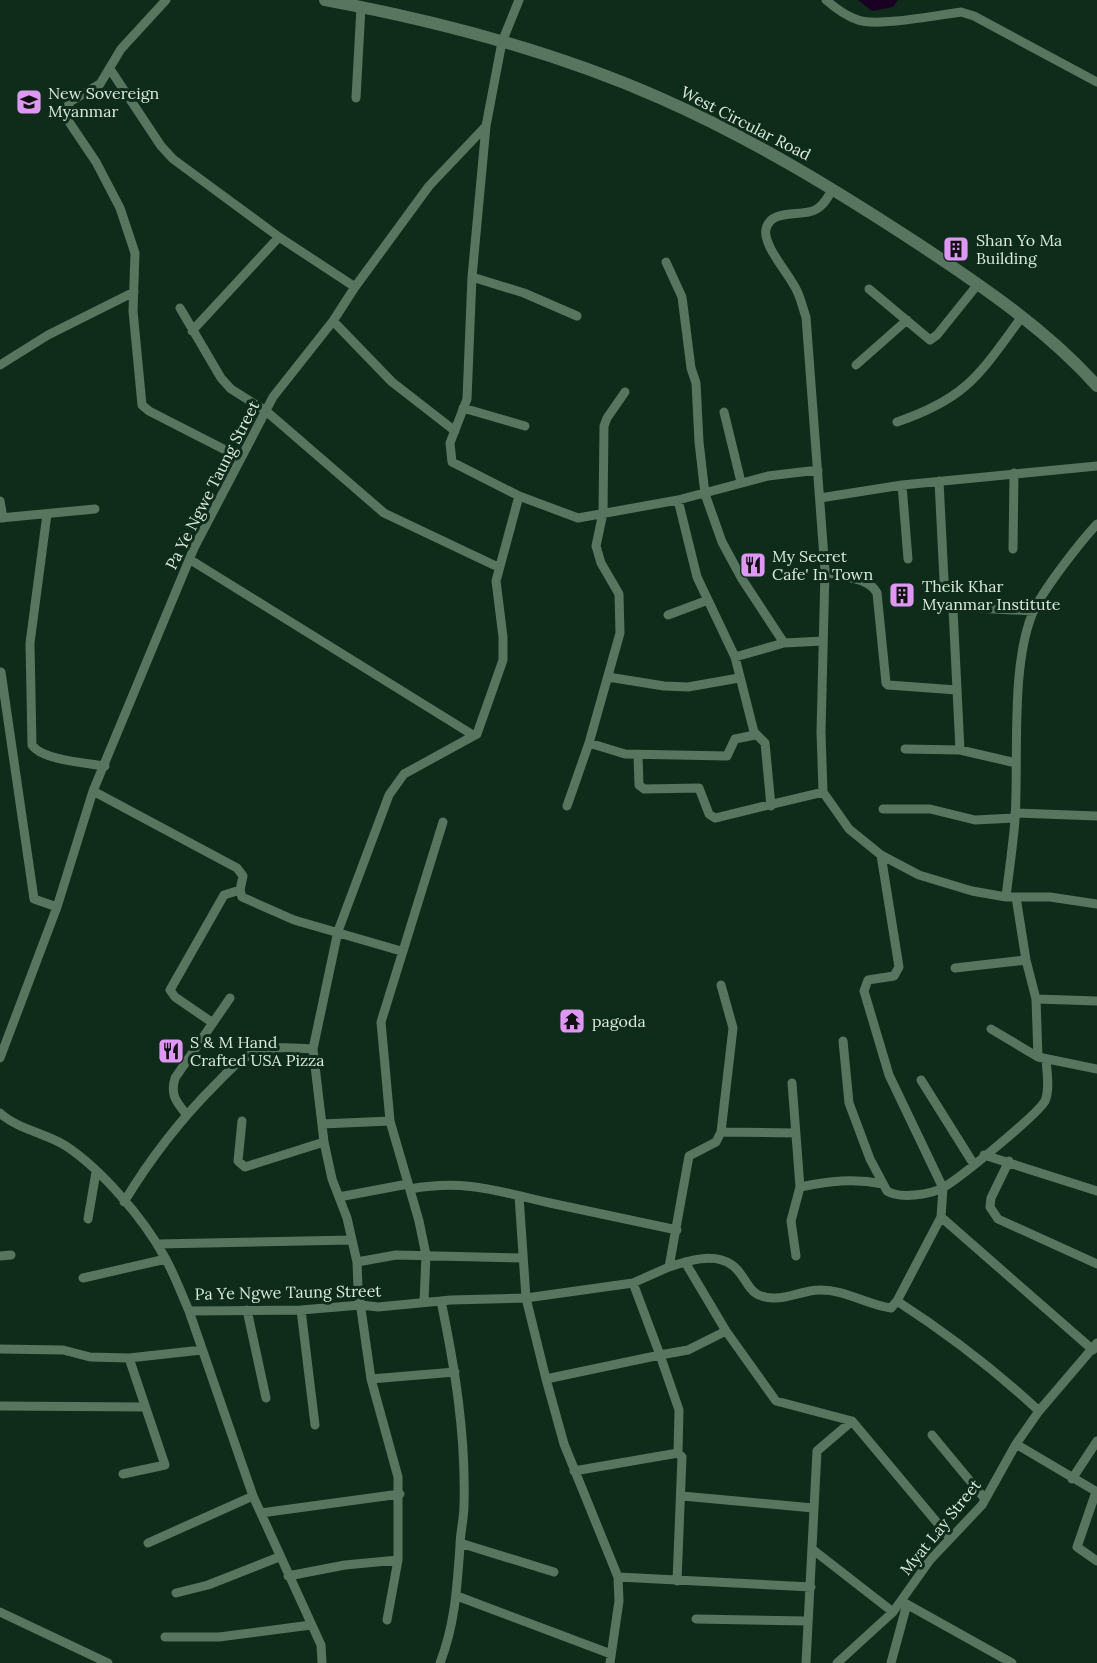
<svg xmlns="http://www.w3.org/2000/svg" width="1097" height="1663" font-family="Lora,serif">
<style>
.water{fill:#1a0023}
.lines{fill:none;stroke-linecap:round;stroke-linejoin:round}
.minor{stroke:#57755f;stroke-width:9}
.tertiary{stroke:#57755f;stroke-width:12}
.labels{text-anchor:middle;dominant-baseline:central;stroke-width:6;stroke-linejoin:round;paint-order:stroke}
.poi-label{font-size:16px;fill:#daeade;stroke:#0f2c1a;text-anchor:start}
.street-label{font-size:16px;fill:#daeade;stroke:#0f2c1a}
</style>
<rect width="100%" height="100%" fill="#0f2c1a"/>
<path class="water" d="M858 0H898L893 7 872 11Z"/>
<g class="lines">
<path class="minor" d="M166 0 121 49 100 84 71 101 63 113 96 162 120 208 135 253 133 311 142 405 149 411 241 458
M826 0C835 8 846 16 858 20 877 27 938 15 961 12L974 16 1097 82
M110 69 161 146 173 159 279 237 355 287
M356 98 361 7
M486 126 472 277 467 399 450 443 452 462 519 496 578 518 678 500 768 476 818 470
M833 189C828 196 824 206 815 210 801 217 771 208 766 229 762 245 790 275 797 291 801 299 803 309 806 317L825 571 821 732 823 792 849 829 881 855 919 875 972 891 1006 897H1050L1097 904
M666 262 682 297 691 368 696 383 699 442 705 494 722 542 742 579 784 643 823 641
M472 277 524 293 577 316
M869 289 930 340 937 335 978 284
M180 308 221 378 231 389 266 411 384 513 498 567
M333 321 392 382 455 431
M192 331 279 237
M0 365 48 335 134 292
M856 365 907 320
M463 408 525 426
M724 412 741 482
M897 422C967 398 979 375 1021 318
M939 481 944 580
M902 485 908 559
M820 498 902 485 1097 466
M678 500 697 577 735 657 754 732 765 743 771 806
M0 501 3 518
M47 514 30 643 32 745C42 760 86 763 105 766
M0 518 95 509
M1013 549 1014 473
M189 559 473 735
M825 571C842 580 867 575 877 593L886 683 888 685 957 690
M668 615 708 600
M735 657 784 643
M1 672 34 899 57 907
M608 677 664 686 688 687 739 678
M589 743 625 754 727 756 735 739 755 735
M905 749 960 750 1016 763
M960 750 953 609 956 607 1034 611
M638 755 639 785 644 789 699 788 709 814 715 818 823 792
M93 791 237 868 243 876 240 890 242 897 294 920 401 951
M567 806 589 743 620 633 619 594 601 563 596 546 603 513 604 426 607 418 625 392
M883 809H930L975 820 1015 818
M1015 813 1097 816
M1006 897C1009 871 1013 845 1015 820 1019 760 1010 666 1033 612 1043 590 1080 542 1097 524
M1016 897 1026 960 1036 999 1038 1057
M955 968 1026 960
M1036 999 1097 1001
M213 1023 175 997 170 990 224 895 240 890
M991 1029 1038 1057 1097 1069
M843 1041 849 1103 870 1159 887 1191C899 1199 931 1195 944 1187 960 1178 1037 1115 1045 1101 1050 1090 1047 1072 1046 1060
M0 1058 57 907 93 791 194 548 273 397 333 321 355 287 429 186 486 126 502 42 519 0
M921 1080 973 1163
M792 1083 800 1187 791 1221 796 1256
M0 1113C19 1130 46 1133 66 1146 102 1170 143 1218 164 1256 174 1273 181 1293 189 1311L301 1310 361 1305 378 1307 451 1300 526 1298 633 1283 669 1267 689 1156 716 1142 721 1132 733 1028 721 985
M186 1114C176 1101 170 1095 175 1078L230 998
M242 1121 238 1161 245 1167 324 1142
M322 1124 390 1121
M721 1132 796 1133
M984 1155 1097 1191
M1009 1161 991 1198 990 1207 998 1219 1097 1264
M800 1187C829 1181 854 1178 883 1184
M410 1189C466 1179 497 1191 550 1203 593 1212 635 1221 677 1230
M519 1196 526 1298 546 1379 564 1444 618 1577 619 1601 610 1663
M339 1197 408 1184
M124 1202C150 1159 179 1121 215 1085 226 1074 239 1059 254 1053 272 1045 294 1048 313 1049
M941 1217 1093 1350
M88 1219 96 1172
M158 1244 352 1240
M0 1256 11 1255
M357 1262 396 1255 523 1258
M685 1262 726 1331 776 1401 852 1421 950 1538
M669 1267C687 1261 714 1252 732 1265 748 1276 746 1298 773 1298 789 1299 804 1290 819 1290 844 1289 867 1305 891 1308L897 1301 941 1217 943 1188 889 1075 864 991 868 980 894 976 899 967 881 855
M83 1278 166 1259
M633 1283 660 1355 688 1350 726 1331
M897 1301C948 1334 995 1370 1039 1411
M424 1302 426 1255 419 1221 390 1121 381 1022 443 822
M247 1310 266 1398
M301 1310 315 1425
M189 1311 253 1496 321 1645 322 1663
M0 1349 63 1350 90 1357 129 1358 202 1350
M371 1379 455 1372
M546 1379 660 1355 679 1410 678 1453 682 1457 677 1581
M0 1406 145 1407
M932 1435 985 1499
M1016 1444 1097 1492
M574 1471 678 1453
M123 1474 165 1465 129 1358
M1072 1479 1097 1441
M1096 1492 1077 1547 1097 1561
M682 1496 813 1508
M261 1513 400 1494
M148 1543 253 1496
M460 1543 554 1572
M812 1549 893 1612
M288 1576 345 1565 398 1560
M618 1577 811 1587
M176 1593 208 1585 279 1557
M457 1596 611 1654
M901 1601 1012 1663
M0 1612 108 1663
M696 1619 807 1621
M387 1620 398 1560V1477L371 1379 358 1288 357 1262 347 1218 332 1179 324 1142 313 1049 338 931 389 795 404 774 477 734 503 660V637L496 581 519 496
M165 1637H219L311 1625
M440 1663C455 1624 457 1588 460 1546 460 1533 464 1519 464 1505 466 1436 455 1368 441 1301
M806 1663 817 1451 852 1421
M837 1663 893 1612 930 1560 982 1505 1016 1444 1039 1411 1097 1343
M891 1663 907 1604"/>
<path class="tertiary" d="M325 0C439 21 553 51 660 98 751 138 836 190 920 245 982 286 1047 330 1097 386"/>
</g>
<defs>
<symbol id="school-square" viewBox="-11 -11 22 22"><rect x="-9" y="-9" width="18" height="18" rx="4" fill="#de98f3" stroke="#0f2c1a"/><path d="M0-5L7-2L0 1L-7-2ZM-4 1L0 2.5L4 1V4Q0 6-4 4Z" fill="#111"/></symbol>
<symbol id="building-square" viewBox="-11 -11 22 22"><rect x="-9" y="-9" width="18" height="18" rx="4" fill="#de98f3" stroke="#0f2c1a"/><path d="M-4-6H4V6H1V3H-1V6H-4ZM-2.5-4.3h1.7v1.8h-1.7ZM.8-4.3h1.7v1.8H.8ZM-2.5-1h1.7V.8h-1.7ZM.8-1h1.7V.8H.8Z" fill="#111"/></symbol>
<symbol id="restaurant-square" viewBox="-11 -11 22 22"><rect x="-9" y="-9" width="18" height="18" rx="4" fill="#de98f3" stroke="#0f2c1a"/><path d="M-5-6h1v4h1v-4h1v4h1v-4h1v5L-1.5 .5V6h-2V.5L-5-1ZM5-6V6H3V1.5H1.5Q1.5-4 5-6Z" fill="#111"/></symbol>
<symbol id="temple-square" viewBox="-11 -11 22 22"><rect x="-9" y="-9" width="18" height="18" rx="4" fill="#de98f3" stroke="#0f2c1a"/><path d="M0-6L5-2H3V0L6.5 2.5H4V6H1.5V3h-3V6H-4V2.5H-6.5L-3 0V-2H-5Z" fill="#111"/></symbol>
</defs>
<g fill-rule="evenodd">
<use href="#school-square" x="14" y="87" width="30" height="30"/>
<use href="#building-square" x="941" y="234" width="30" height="30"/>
<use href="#restaurant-square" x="738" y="550" width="30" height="30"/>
<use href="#building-square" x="887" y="580" width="30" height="30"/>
<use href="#temple-square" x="557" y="1006" width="30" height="30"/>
<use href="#restaurant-square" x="156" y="1036" width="30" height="30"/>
</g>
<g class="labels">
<g class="poi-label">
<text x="48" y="93">New Sovereign<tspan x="48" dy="18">Myanmar</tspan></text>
<text x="976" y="240">Shan Yo Ma<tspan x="976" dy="18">Building</tspan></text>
<text x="772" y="556">My Secret<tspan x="772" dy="18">Cafe' In Town</tspan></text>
<text x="922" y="586">Theik Khar<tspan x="922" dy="18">Myanmar Institute</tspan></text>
<text x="592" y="1021">pagoda</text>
<text x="190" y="1042">S &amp; M Hand<tspan x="190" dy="18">Crafted USA Pizza</tspan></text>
</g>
<g class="street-label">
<text transform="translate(746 123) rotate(27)">West Circular Road</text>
<text transform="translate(212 485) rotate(-63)">Pa Ye Ngwe Taung Street</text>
<text transform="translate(288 1292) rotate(-1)">Pa Ye Ngwe Taung Street</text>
<text transform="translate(940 1527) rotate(-51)">Myat Lay Street</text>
</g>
</g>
</svg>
